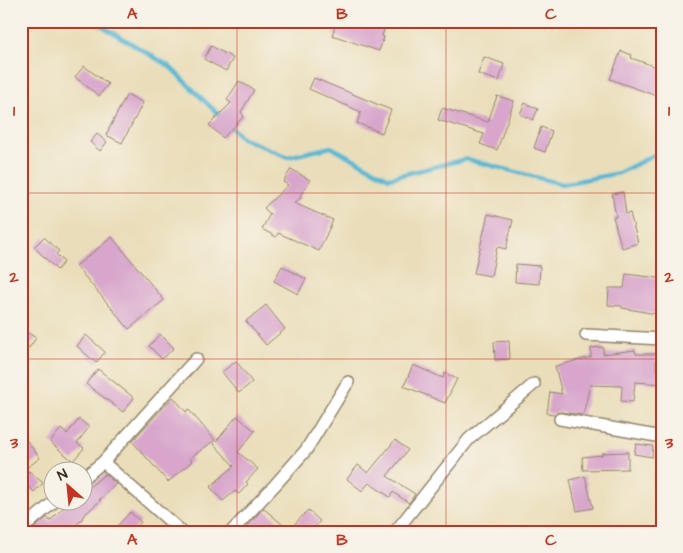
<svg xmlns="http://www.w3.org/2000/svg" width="683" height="553" font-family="'Architects Daughter',sans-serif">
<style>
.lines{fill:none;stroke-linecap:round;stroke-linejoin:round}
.stream{stroke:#58b9d6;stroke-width:4.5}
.building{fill:#d8a5cc}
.minor-casing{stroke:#92846c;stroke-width:14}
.minor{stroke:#fff;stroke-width:11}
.grid{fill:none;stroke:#c8321e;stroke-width:1;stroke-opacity:0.55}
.neatline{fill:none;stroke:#c8321e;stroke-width:2}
.grid-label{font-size:16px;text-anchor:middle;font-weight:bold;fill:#c8321e}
</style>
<rect width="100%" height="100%" fill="#f7f3e8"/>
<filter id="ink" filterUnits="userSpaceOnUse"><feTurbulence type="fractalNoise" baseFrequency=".02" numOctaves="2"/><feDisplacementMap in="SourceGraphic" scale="10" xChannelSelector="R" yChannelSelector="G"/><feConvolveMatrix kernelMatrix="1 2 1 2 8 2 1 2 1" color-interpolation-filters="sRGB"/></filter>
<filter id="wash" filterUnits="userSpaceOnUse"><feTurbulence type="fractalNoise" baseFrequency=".0096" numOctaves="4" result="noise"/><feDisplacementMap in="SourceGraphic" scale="20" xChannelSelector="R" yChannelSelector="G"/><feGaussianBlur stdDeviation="1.12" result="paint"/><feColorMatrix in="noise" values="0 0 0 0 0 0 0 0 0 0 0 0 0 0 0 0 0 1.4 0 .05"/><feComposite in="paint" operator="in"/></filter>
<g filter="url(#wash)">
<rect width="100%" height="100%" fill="#eadeba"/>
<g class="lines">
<path class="stream" d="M94 21 169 66 222 118
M229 125 242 138 288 157 331 147 389 178 466 159 562 184 619 173 662 151"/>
</g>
<g id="blocks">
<path class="building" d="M337 21H387L382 36 384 37 379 51 332 35Z
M211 46 233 58 226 71 204 59Z
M621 51 632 55 631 58 662 69V98L610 79Z
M484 57 504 64 499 81 478 74Z
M84 66 108 84 99 96 75 77Z
M314 78 391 110 382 133 357 123 361 112 309 89Z
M239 81 254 90 241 112 244 116 223 138 209 125 231 103 227 100Z
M127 94 143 103 122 143 106 135Z
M497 96 514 101 497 150 480 144 484 134 438 120 442 108 488 122Z
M525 103 538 109 533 120 520 114Z
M541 127 552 131 545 152 534 148Z
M97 134 107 142 100 151 90 142Z
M291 169 310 180 300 196 301 198 294 203 333 220 319 251 278 233 276 237 262 229 270 214 264 208 288 185 283 182Z
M623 192 626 214 630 213 638 243 622 248 613 217H616L612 194Z
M488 214 513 220 506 249 497 247 491 276 474 273Z
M44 237 59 251 56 254 64 262 57 270 34 247Z
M112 237 164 300 129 329 76 266Z
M516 264 540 266 539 284 515 282Z
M282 266 306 279 298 294 274 281Z
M626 274 659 278V280H662V315L622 308V306L608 305 609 288H624Z
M266 305 285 329 266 345 246 321Z
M21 328 36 338 29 348 21 342Z
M160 334 174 348 162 359 149 346Z
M86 335 105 352 96 363 77 346Z
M509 341 510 359 495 360 494 342Z
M603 347V354L635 350 636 354H656V369H662V384L635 382 633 402 621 401 622 386 590 385 583 415 561 412 554 414 547 413 550 392 562 394 555 366 591 357V348Z
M236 361 252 382 239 393 222 372Z
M413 365 443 378 445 373 457 379 445 403 404 386Z
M98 369 134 398 123 412 86 384Z
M173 397 186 412 188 409 215 440 190 458 192 461 168 482 132 441Z
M237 416 255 431 238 452 258 469 246 482 248 484 239 494 235 491 223 501 210 487 234 466 214 444Z
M79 419 89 427 77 443 84 448 73 461 50 442 61 429 67 434Z
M21 433 40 458 28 467 21 458Z
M395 440 408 450 387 476 415 494 409 503 393 492 390 497 369 483 362 491 347 479 358 465 368 473Z
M636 444 653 446 652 457 634 454Z
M628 452V469L583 470 582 457 602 455V453Z
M29 471 43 483 34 492 21 480Z
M105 474 116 484 99 500H101L82 517 83 518 70 532H30L47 517 50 521 71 500H82V493Z
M585 476 593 508 577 511 570 480Z
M263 508 289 530 308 510 320 521 311 532H243Z
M130 512 141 522 132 532H112Z"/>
</g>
</g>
<g filter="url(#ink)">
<use href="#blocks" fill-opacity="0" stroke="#92846c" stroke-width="1"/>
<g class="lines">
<defs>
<path id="minor" d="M661 21 662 22
M586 335 662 339
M560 419 662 437
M103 462 182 532
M82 479 103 462 196 359
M21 530 56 500
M231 532 275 485 306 450 348 382
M395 532 469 439 534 384"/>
</defs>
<use href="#minor" class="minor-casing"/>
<use href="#minor" class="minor"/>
</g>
</g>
<path class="grid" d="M237 21V532M446 21V532M21 193H662M21 359H662"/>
<rect width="683" height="553" fill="none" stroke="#f7f3e8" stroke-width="55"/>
<g transform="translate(68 486) rotate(333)"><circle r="24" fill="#f7f3e8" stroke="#aca397"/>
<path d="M0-4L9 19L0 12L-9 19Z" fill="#c8321e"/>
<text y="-8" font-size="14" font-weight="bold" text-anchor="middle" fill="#3b2a1e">N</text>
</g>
<rect x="28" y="28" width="628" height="498" class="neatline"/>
<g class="grid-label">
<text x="132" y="19">A</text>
<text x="342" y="19">B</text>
<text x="551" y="19">C</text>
<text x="14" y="116">1</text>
<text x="669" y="116">1</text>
<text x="14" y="282">2</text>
<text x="669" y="282">2</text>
<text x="14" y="448">3</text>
<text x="669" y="448">3</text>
<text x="132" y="545">A</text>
<text x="342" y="545">B</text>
<text x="551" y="545">C</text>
</g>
</svg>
